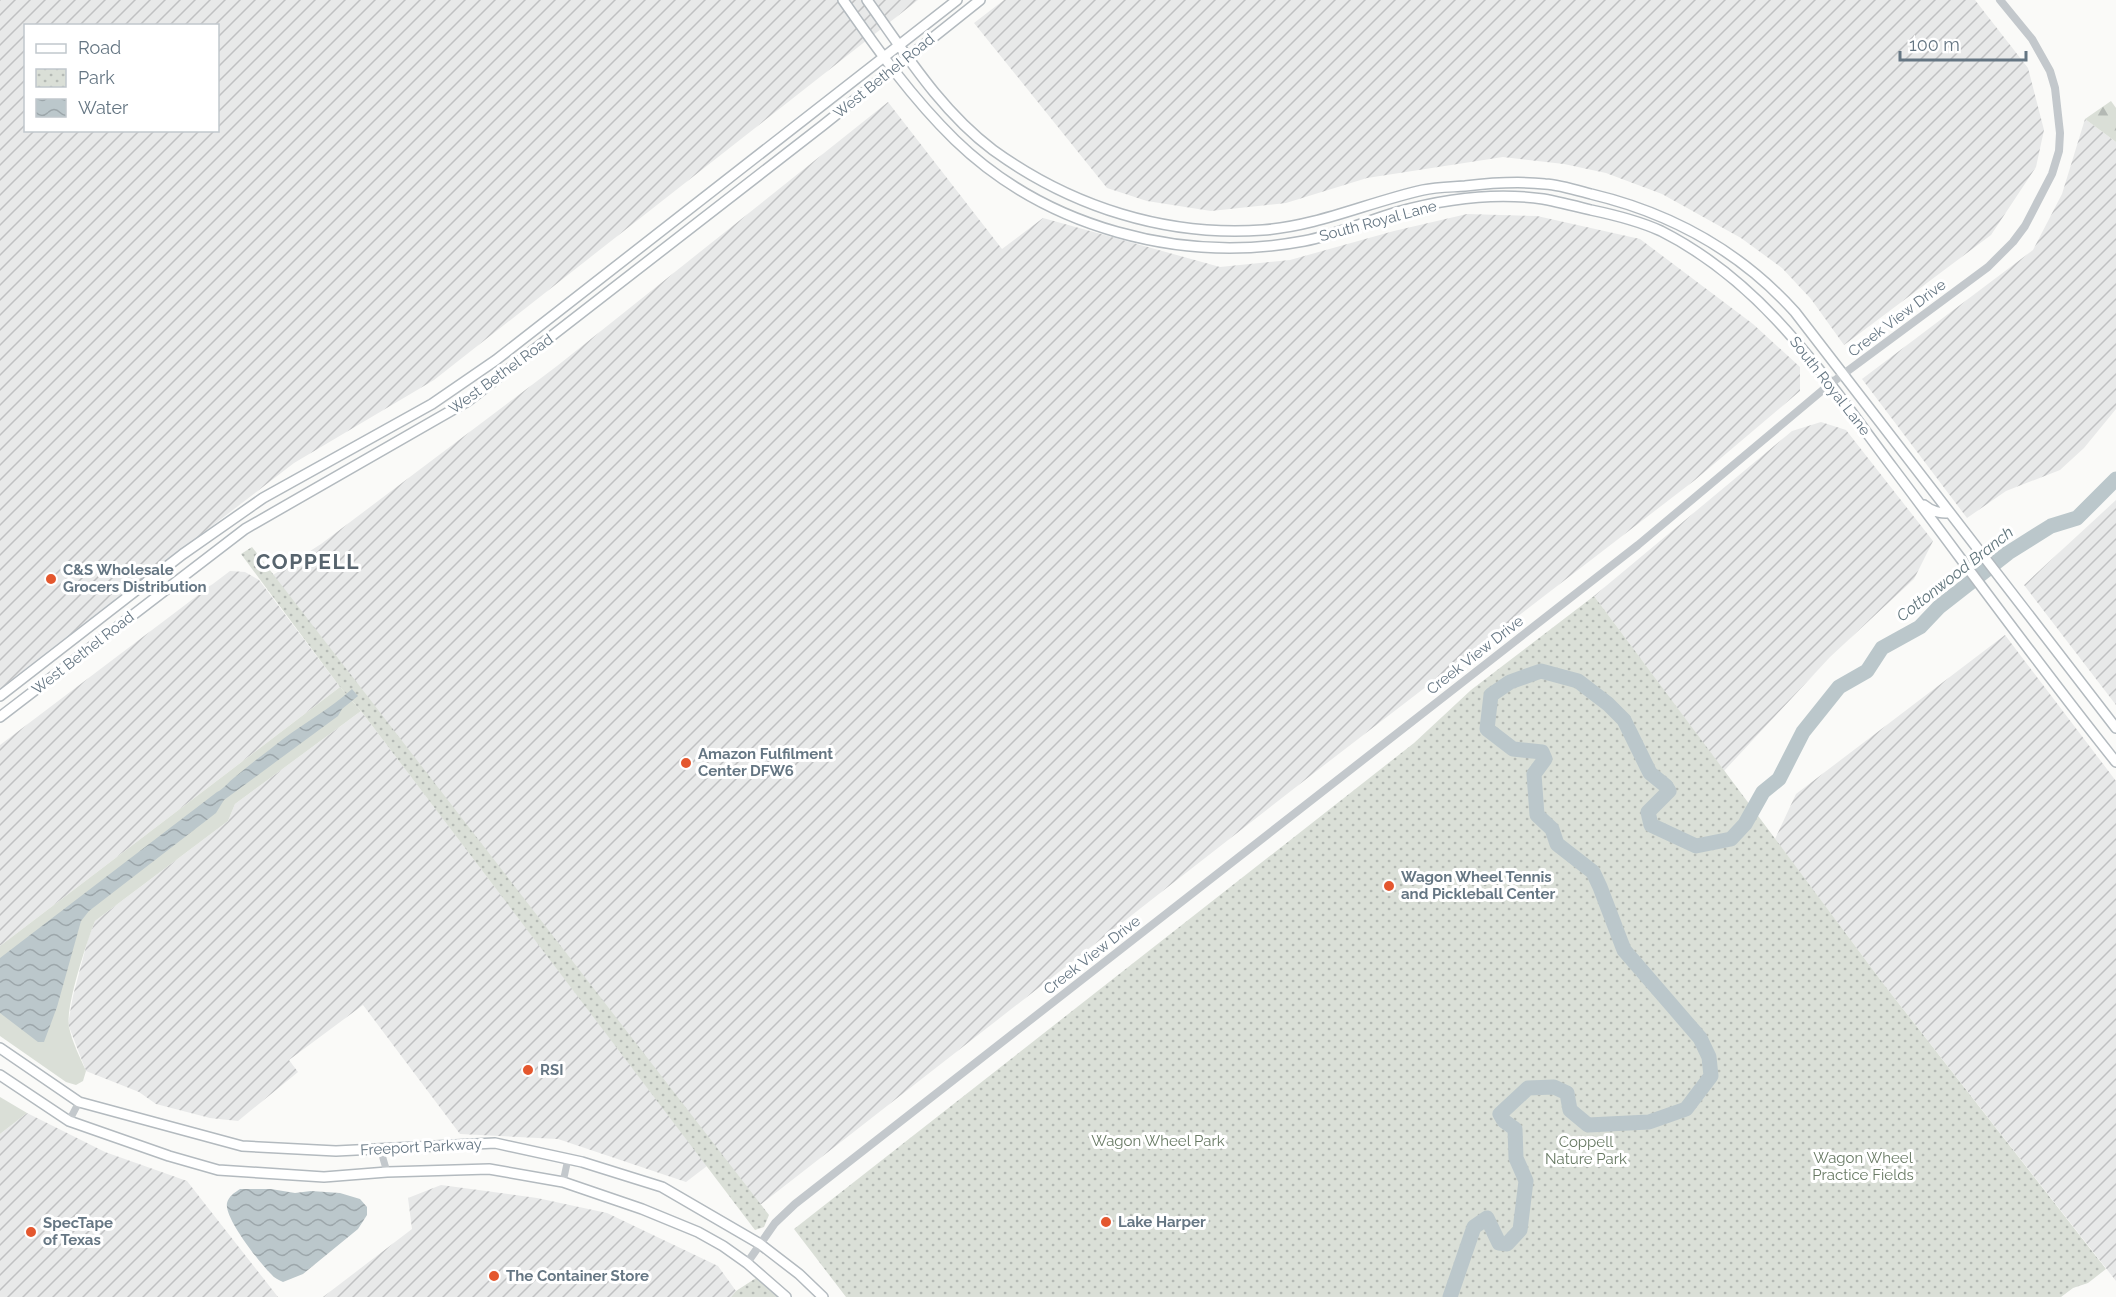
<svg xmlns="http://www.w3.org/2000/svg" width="2116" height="1297" font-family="Raleway,sans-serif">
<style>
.industrial{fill:url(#industrial-furrows);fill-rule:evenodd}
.grass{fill:#dadfd7}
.forest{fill:url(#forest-firs)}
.park{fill:url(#park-dots)}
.water{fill:url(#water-waves)}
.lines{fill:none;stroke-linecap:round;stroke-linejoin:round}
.river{stroke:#bbc7cb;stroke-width:15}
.secondary-casing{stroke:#b3babf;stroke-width:12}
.minor{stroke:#c3c8cc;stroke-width:7}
.tertiary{stroke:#c3c8cc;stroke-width:8}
.secondary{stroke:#fff;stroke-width:9}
.poi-dot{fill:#e4572e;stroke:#fff;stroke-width:2}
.labels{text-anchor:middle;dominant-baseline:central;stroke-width:6;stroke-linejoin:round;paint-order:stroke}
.street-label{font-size:15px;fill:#657683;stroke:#fff}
.poi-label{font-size:15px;font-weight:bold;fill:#657683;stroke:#fff;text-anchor:start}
.park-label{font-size:15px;fill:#687a64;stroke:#fff}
.water-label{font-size:16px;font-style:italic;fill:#60757c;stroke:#fff}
.district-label{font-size:21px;font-weight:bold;letter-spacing:1.5px;fill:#57646e;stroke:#fff}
</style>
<defs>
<pattern id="industrial-furrows" width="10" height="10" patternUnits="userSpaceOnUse" patternTransform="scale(1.5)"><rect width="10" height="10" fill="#e8e9e9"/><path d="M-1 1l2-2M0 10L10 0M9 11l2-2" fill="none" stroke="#c0c1c2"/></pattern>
<pattern id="forest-firs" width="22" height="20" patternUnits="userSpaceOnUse" patternTransform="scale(1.5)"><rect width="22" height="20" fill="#dadfd7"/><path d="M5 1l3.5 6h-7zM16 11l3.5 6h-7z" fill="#b4b9b4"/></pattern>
<pattern id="park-dots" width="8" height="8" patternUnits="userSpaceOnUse" patternTransform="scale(1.5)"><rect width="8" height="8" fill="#dadfd7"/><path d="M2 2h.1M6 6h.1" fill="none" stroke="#b4b9b4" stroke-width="1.8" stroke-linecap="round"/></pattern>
<pattern id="water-waves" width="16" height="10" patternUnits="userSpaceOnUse" patternTransform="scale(1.5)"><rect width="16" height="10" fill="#bbc7cb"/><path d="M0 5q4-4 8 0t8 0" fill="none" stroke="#9ca6aa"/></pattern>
</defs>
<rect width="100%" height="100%" fill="#fafaf8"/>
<path class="industrial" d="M0 0H918L434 380 294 463 0 689ZM26 26H218V130H26Z
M1004 0H1975L2028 68 2044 130 2036 167 1991 235 1844 345 1811 299 1782 268 1741 238 1662 194 1606 173 1564 164 1503 157 1367 178 1286 203 1211 211 1147 201 1107 188 974 23Z
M888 102 1002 249 1043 218 1220 267 1290 260 1394 231 1467 214 1537 216 1640 239 1753 324 1800 367V391L1695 480 1323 766 760 1205 273 575 321 544 557 366Z
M2085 119 2116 142V409L2084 448 2060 470 2006 491 1967 518 1862 379 2033 250 2062 194Z
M1821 422 1846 430 1933 541 1914 579 1830 657 1724 771 1594 596 1792 431Z
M2116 500V705L2024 585Z
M230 571 245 572 259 580 340 687 0 946V745Z
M2005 635 2116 781V1281L1882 982 1775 839 1796 794Z
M361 711 707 1166 686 1182 558 1139 460 1134 363 1005 289 1060 298 1072 238 1121 210 1118 156 1104 139 1092 86 1071 68 1024 73 996 88 939 95 921 228 821 235 804Z
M27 1113 105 1152 187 1181 278 1297H0V1134Z
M441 1185 537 1198 607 1213 718 1266 736 1291 731 1297H323L412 1229 408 1198Z"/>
<path class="grass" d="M340 687 361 711 235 804 228 821 95 921C87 941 65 1008 69 1027 72 1042 80 1057 86 1071L83 1081 76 1085 66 1082 0 1036V946Z
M0 1097 27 1113 0 1134Z"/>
<path class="forest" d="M2111 101 2116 108V142L2085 119Z"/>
<path class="park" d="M252 547 769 1215 764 1227 755 1230 361 711 340 687 241 554Z
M1594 596 1882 982 2106 1269 2088 1283 2073 1288 2061 1297H846L794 1229 1414 743 1471 690Z
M756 1278 779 1297H731L736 1291Z"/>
<path class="water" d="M352 689 358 696 342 709 338 716 224 800 216 813 89 911 81 921 57 1007 44 1042H38L0 1013V958L217 792C224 789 228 782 235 777 250 764 267 752 283 739 306 722 331 708 352 689Z
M240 1189H271L295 1193 311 1191 340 1193 360 1199 367 1207V1215L358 1229 303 1274 283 1282C279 1280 274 1278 271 1274 260 1263 224 1218 227 1203 229 1196 234 1193 240 1189Z"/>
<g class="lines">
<path class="river" d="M1450 1297 1474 1227 1487 1218 1499 1243 1507 1244 1520 1230 1526 1181 1516 1158 1515 1129 1504 1121 1500 1114 1528 1088 1554 1087 1567 1093 1570 1110 1588 1125 1649 1122 1686 1109 1711 1076 1709 1057 1700 1038 1624 950 1600 887 1593 872 1557 844 1552 829 1537 815 1534 774 1545 759 1542 752 1513 749 1487 729 1491 695 1510 682 1541 671 1578 681 1608 704 1624 720 1650 773 1666 786 1669 791 1648 812 1651 825 1696 846 1731 839 1745 824 1763 792 1779 779 1803 732 1839 687 1867 671 1882 648 1920 627 1939 607 2008 553 2051 526 2077 518 2116 479"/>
<defs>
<path id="secondary" d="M843 0C877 49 912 98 955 140 1046 228 1181 264 1304 241 1336 235 1366 221 1397 212 1444 199 1495 192 1543 199 1559 202 1575 206 1591 210 1615 215 1639 221 1661 231 1766 284 1825 378 1893 468 1967 566 2039 666 2116 762
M867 0C905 53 940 110 993 150 1072 207 1166 237 1263 230 1318 226 1369 202 1423 190 1436 187 1451 187 1465 186 1491 183 1518 181 1545 184 1560 185 1576 190 1591 194 1671 213 1740 251 1795 312L2116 728
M1924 505C1932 512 1940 513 1950 513
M0 696 183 554 263 498 432 404 496 360 957 0
M0 717 245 529 468 401 822 126 980 0
M0 1048 79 1102 242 1146 336 1151 495 1143 582 1162 662 1187 760 1244 799 1274 823 1297
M0 1075 69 1121 169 1156 218 1170 324 1177 387 1172 489 1169 563 1182 642 1209 698 1232 723 1246 747 1263 786 1297"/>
</defs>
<use href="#secondary" class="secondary-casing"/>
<path class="minor" d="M69 1121 79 1102
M380 1148 387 1172
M563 1182 568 1159"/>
<path class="tertiary" d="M747 1263 775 1223 795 1204 1638 545 1830 384 1988 267 2013 242 2025 226 2052 174 2059 151 2060 133 2055 88 2050 71 2032 39 2000 0"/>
<use href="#secondary" class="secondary"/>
</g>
<g class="poi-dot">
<circle cx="51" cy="579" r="6"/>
<circle cx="686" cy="763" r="6"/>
<circle cx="1389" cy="886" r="6"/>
<circle cx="528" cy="1070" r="6"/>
<circle cx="1106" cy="1222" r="6"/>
<circle cx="31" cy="1232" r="6"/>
<circle cx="494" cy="1276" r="6"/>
</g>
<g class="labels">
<g class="street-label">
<text transform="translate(884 76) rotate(-39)">West Bethel Road</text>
<text transform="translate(1378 221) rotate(-15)">South Royal Lane</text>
<text transform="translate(1897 318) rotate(-37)">Creek View Drive</text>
<text transform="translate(501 374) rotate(-36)">West Bethel Road</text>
<text transform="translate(1830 386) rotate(52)">South Royal Lane</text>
<text transform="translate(83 653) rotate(-38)">West Bethel Road</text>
<text transform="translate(1475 655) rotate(-38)">Creek View Drive</text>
<text transform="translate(1092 955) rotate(-38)">Creek View Drive</text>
<text transform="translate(421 1147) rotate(-3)">Freeport Parkway</text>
</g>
<g class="poi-label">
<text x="63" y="570">C&amp;S Wholesale<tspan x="63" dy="17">Grocers Distribution</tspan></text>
<text x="698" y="754">Amazon Fulfilment<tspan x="698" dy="17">Center DFW6</tspan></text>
<text x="1401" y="877">Wagon Wheel Tennis<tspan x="1401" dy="17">and Pickleball Center</tspan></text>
<text x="540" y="1070">RSI</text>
<text x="1118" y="1222">Lake Harper</text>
<text x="43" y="1223">SpecTape<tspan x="43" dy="17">of Texas</tspan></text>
<text x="506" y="1276">The Container Store</text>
</g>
<g class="park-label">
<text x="1158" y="1141">Wagon Wheel Park</text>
<text x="1586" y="1142">Coppell<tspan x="1586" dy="17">Nature Park</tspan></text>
<text x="1863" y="1158">Wagon Wheel<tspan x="1863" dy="17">Practice Fields</tspan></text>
</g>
<g class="water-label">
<text transform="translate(1955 574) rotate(-38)">Cottonwood Branch</text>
</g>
<g class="district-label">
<text x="308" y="561">COPPELL</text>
</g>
</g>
<rect x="24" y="24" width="195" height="108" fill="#ffffff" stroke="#c1c8cd" stroke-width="1.5"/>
<rect x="36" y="44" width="30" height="9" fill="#ffffff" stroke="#c1c8cd" stroke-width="1.5"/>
<text x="78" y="54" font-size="18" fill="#657683">Road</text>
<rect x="36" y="69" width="30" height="18" fill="url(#park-dots)" stroke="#c1c8cd" stroke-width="1.5"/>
<text x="78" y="84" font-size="18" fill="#657683">Park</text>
<rect x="36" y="99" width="30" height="18" fill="url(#water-waves)" stroke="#c1c8cd" stroke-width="1.5"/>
<text x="78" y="114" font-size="18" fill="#657683">Water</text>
<path d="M1900 51v9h126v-9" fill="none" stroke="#657683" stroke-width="3"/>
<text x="1909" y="51" font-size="18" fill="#657683" stroke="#ffffff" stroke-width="4.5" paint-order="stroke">100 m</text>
</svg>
